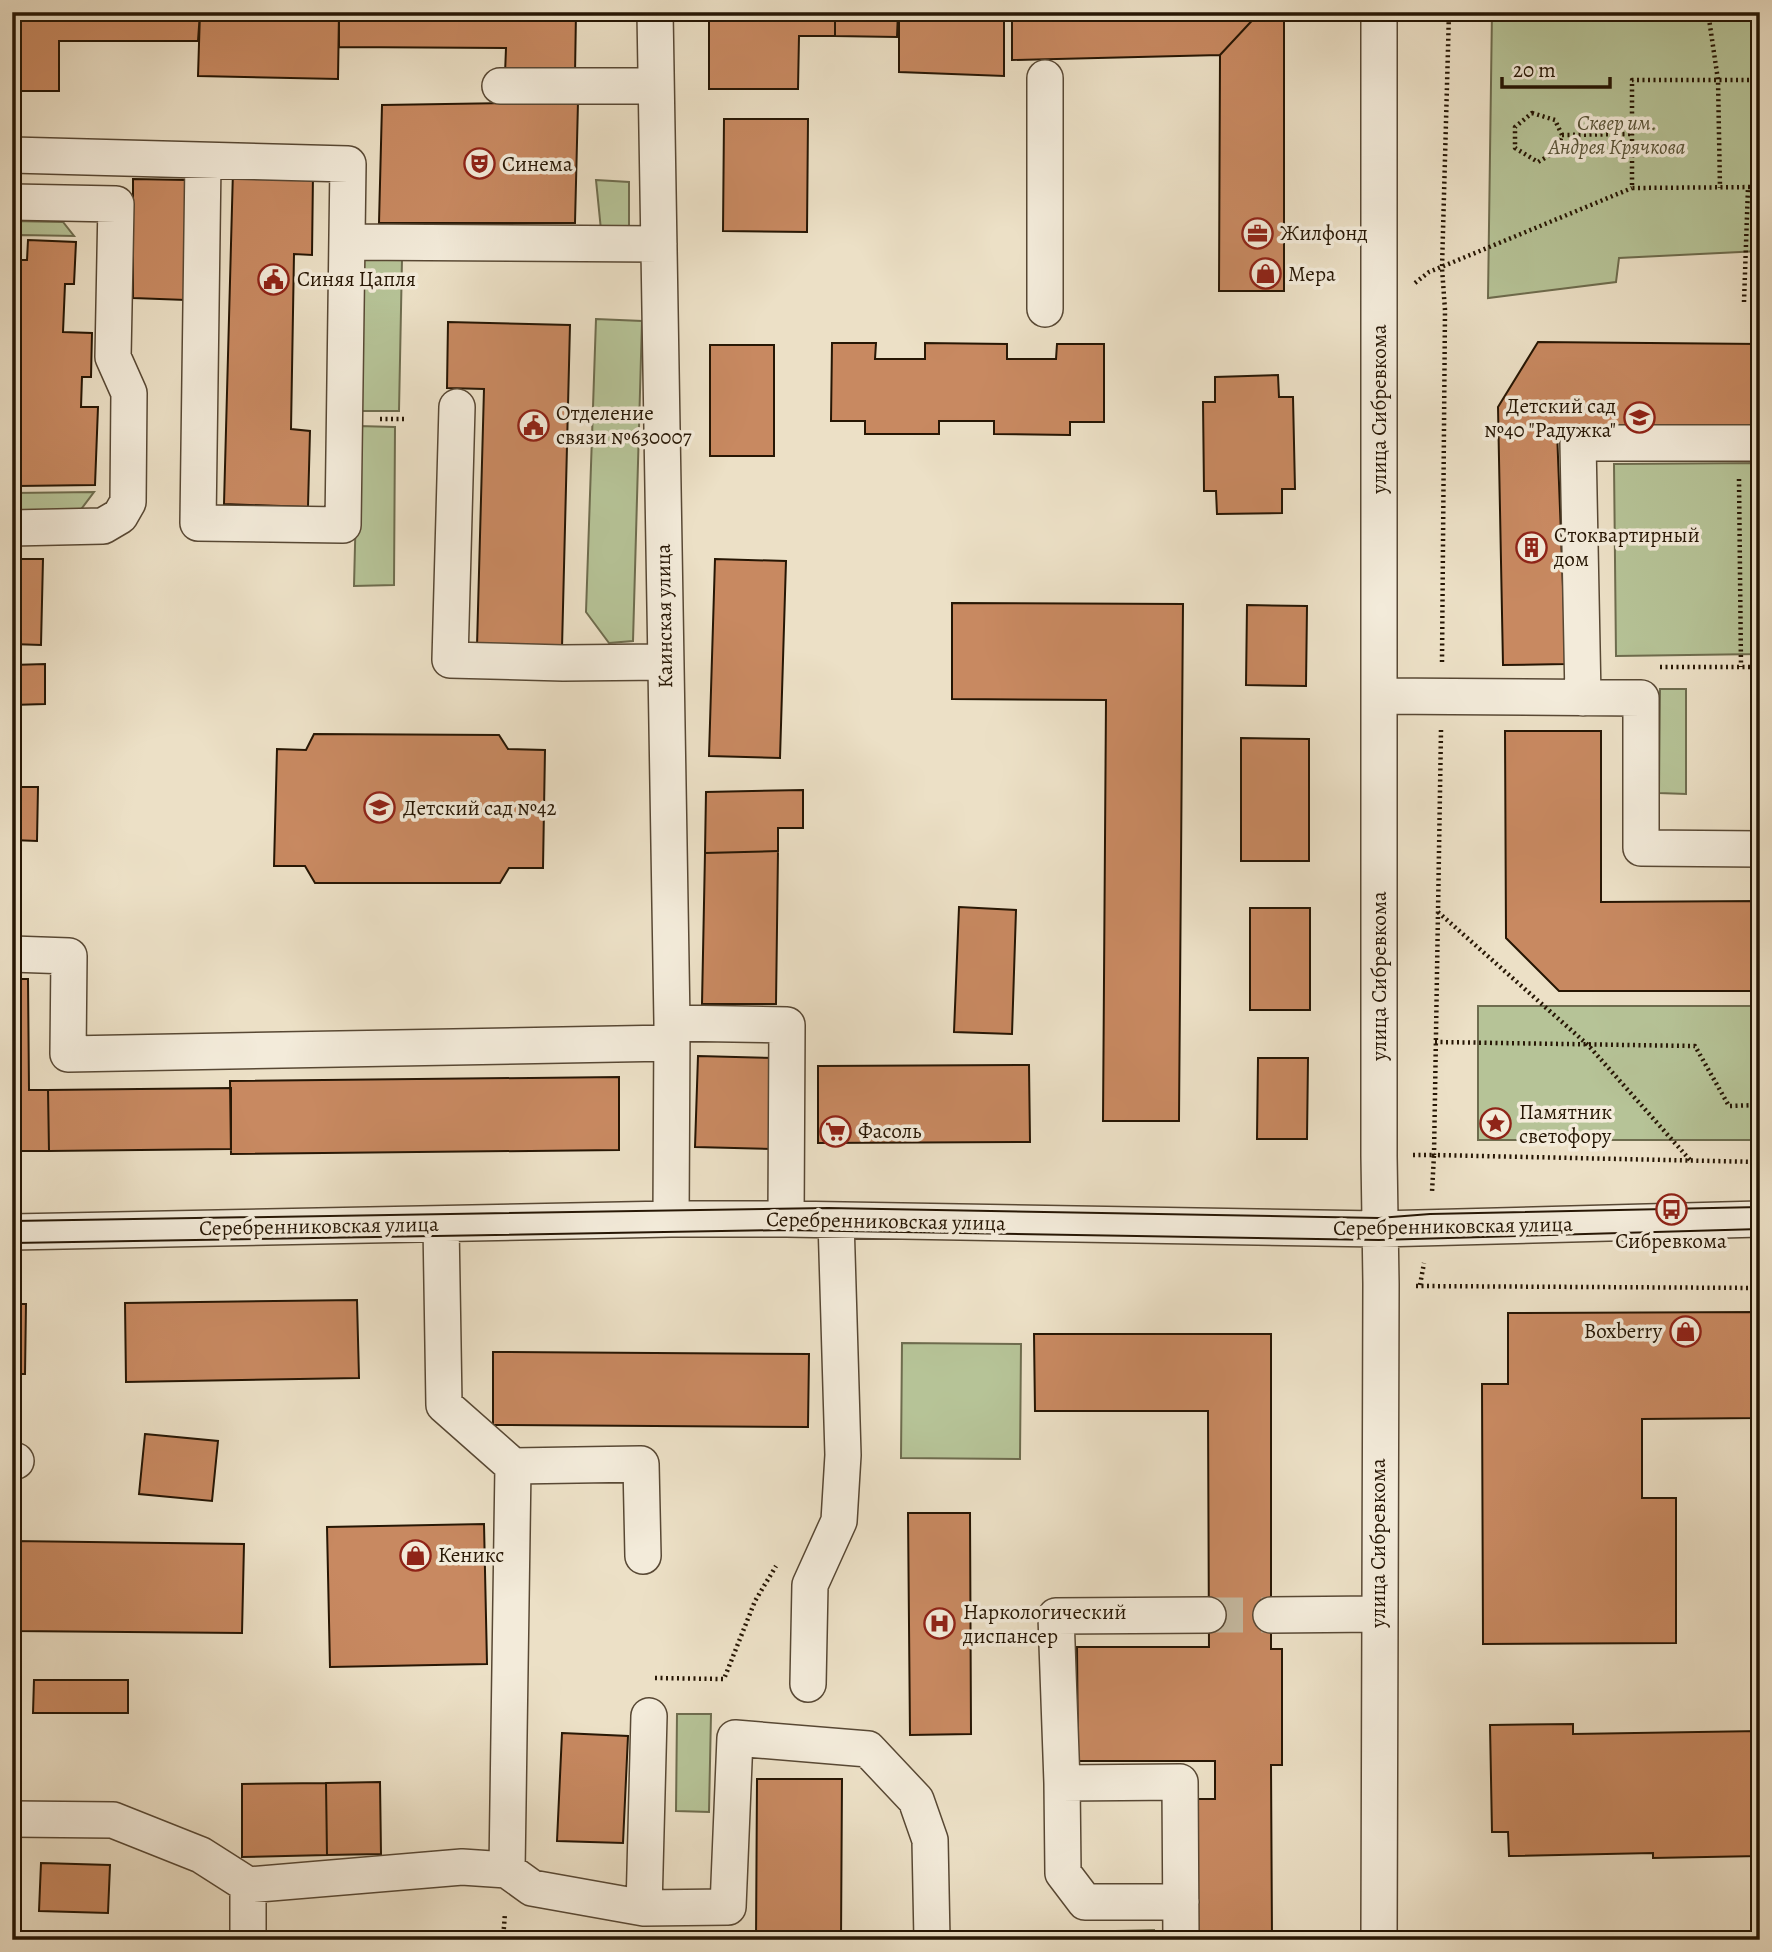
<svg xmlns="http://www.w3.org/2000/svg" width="1772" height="1952" font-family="Alegreya,serif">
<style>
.green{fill:#b6c397;stroke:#6e6c4e;stroke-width:2}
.building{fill:#c88961;stroke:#261604;stroke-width:2}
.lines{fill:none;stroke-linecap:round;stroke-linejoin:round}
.minor-tunnel{stroke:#c4b89f;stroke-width:35;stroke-dasharray:35 18;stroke-linecap:butt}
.minor-casing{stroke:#584834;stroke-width:38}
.path{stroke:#261604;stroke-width:4.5;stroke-dasharray:2 3.5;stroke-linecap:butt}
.minor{stroke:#f3ebda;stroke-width:35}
.tram{stroke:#261604;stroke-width:2}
.labels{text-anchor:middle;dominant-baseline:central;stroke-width:7;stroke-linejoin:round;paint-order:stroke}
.park-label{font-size:21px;font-style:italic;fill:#585337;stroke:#f3ebda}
.poi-label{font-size:21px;fill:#261604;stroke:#f3ebda;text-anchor:start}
.street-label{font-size:21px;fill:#261604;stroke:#f3ebda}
</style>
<rect width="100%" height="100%" fill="#ece0c6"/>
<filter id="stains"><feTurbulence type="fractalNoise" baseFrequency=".00286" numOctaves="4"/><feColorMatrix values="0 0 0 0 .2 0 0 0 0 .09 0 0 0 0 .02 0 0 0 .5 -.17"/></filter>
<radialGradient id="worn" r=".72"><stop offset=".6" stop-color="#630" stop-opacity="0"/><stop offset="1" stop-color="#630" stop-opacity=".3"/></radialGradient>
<path class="green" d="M1492 12H1760V251L1619 258 1616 282 1488 298Z
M596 180 629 182V229L601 230Z
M12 221 63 222 74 236 21 235 19 255 12 254Z
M362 259H402L399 411H359Z
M596 319 642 321 633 641 609 643 586 612Z
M358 426 395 427 394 585 354 586Z
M12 458 14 493 94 492 79 512H12Z
M1760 463V654L1616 656 1614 464Z
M1660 689H1686V794L1659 793Z
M1478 1006H1760V1140H1478Z
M902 1343 1021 1344 1020 1459 901 1458Z
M677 1714H711L709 1812 676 1811Z
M1154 1930V1940H960V1935Z"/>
<path class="building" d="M12 12H200L198 41H59V91H12Z
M200 12H339L338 79 198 76Z
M339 12H576L575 75 505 74 506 48 339 47Z
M709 12H835V36H799L798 89H709Z
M835 12H898L897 37 835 36Z
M899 12H1004V76L899 72Z
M1012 12H1260L1220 55 1012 60Z
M1260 12H1284V291H1219L1220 55Z
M578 102 575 223H379L382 105Z
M724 119H808L807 232 723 231Z
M233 170 313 174 312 255 294 254 291 429 310 431 308 507 224 504Z
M133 179 188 180 186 300 133 298Z
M28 240 76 242 74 284H65L63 332 92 333 91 377H82L81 407H98L95 485 18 486 17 450H12V260H27Z
M448 322 570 325 562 648 477 646 484 389 447 388Z
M1538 342 1760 344V428L1557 431 1566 664 1503 665 1498 407Z
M832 343H876L875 359H925V343L1007 344V359H1056L1057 344H1104V422H1070V435L994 434V421H939V434H865V421H831Z
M710 345H774V456H710Z
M1278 375 1279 397H1293L1295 489H1282V513L1217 514 1216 491H1204L1203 402H1215V377Z
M12 559H43L41 645 12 644Z
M715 559 786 561 780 758 709 756Z
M952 603 1183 604 1179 1121H1103L1106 700 952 699Z
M1247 605 1307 606 1306 686 1246 685Z
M45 664V704L12 705V665Z
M1505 731H1601V902L1760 901V991H1559L1506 938Z
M314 734 499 735 508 749 545 750 543 868H509L500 883H315L305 866H274L277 749 306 750Z
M1241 738 1309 739V861H1241Z
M12 787H38L37 841 12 840Z
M803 790V828H778V851L705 853 706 792Z
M778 851 776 1004H702L705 853Z
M959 907 1016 910 1012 1034 954 1032Z
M1250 908H1310V1010H1250Z
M12 979H28L29 1090H48L49 1151H12Z
M698 1056 775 1058 772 1149 695 1147Z
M1258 1058H1308L1307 1139H1257Z
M1029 1065 1030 1142 818 1143V1066Z
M619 1077V1150L231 1154 230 1081Z
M231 1088V1149L49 1151 48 1090Z
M357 1300 359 1378 126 1382 125 1303Z
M12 1304H26L25 1374H12Z
M1760 1312V1418L1642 1419V1498H1676V1643L1483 1644 1482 1384H1508V1313Z
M1034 1334H1271V1649H1282V1765H1271L1272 1940H1196V1799H1215V1761H1078L1077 1647H1209L1208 1411H1035Z
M493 1352 809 1354 808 1427 493 1425Z
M145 1434 218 1441 212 1501 139 1494Z
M908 1513H970L971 1734 910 1735Z
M484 1524 487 1664 330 1667 327 1527Z
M12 1541 244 1544 242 1633 12 1631Z
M34 1680H128V1713H33Z
M1573 1724V1734L1760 1731V1856L1653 1858V1853L1509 1856 1508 1832H1492L1490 1725Z
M562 1733 628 1736 623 1843 557 1841Z
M757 1779H842L841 1940H756Z
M380 1782 381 1854 327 1855 326 1783Z
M326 1783 327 1855 242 1857V1784Z
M41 1863 110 1865 108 1913 39 1911Z"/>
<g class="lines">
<path class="minor-tunnel" d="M1208 1615H1271"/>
<defs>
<path id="minor" d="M655 12 672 1023 671 1219
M500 86H656
M12 155 348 164 343 525 198 523 203 161
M12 202 116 204 113 357 129 393 128 502 120 516 103 526 12 528
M347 242 659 244
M1045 309V78
M457 407 450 660 563 663 664 662
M1379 696 1641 698V848L1760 849
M1583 698 1578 443H1760
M12 954 69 956 68 1054 671 1043
M672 1023 787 1025 786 1219
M441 1224 444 1405 513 1466 507 1870
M12 1232 671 1219H786L1379 1229 1760 1219
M12 1461H16
M513 1466 641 1464 643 1556
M1271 1615 1378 1614
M808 1684 810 1585 839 1521 843 1455 836 1220
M1062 1783 1063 1873 1085 1902H1181
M12 1819 113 1820 201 1855 248 1885 462 1867 507 1870 532 1888 644 1908 728 1907 735 1738 868 1749 916 1800 930 1840 932 1940
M644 1908 649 1716
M248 1940V1885
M1181 1940 1180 1782 1062 1783 1056 1616 1208 1615
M1379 1940 1381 1284 1379 1156V12"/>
</defs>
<use href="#minor" class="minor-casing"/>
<path class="path" d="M1708 12 1718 80 1720 188
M1760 80H1632V188L1760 187
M1532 113 1555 120 1562 135 1557 151 1538 162 1515 148V127Z
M1562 135 1632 134
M1415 283 1429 272 1632 188
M1744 302 1748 187
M380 419H406
M1739 479 1741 667
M1442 662 1445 310 1442 268 1449 12
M1660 667H1760
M1441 730 1434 1155 1760 1162
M1438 912 1588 1045 1690 1160
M1435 1042 1695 1046 1729 1106 1760 1105
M1413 1155H1434L1432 1192
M1420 1285 1424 1263
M1416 1286 1760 1288
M655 1678 724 1679 755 1601 776 1566
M503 1940 505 1913"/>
<use href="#minor" class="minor"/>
<path class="tram" d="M12 1221 828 1208 1379 1218 1430 1214 1760 1207
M12 1243 786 1230 1379 1240 1760 1229"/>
</g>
<defs>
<symbol id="theatre-ring" viewBox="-11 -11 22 22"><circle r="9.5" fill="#f3ebda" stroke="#8f2418" stroke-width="1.5"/><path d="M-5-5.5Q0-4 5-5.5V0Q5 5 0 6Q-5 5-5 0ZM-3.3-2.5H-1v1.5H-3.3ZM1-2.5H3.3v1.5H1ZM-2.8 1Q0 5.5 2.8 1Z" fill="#8f2418"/></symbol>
<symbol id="office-ring" viewBox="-11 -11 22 22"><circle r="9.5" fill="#f3ebda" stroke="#8f2418" stroke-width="1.5"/><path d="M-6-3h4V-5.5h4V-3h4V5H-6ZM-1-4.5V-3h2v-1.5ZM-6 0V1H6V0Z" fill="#8f2418"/></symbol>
<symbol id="shop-ring" viewBox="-11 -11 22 22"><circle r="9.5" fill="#f3ebda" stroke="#8f2418" stroke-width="1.5"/><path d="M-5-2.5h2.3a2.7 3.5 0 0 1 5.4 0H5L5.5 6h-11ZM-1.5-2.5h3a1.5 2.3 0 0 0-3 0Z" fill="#8f2418"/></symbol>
<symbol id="civic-ring" viewBox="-11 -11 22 22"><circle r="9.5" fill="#f3ebda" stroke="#8f2418" stroke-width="1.5"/><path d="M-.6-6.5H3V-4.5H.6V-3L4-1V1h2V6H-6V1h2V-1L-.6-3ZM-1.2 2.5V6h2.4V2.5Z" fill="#8f2418"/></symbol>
<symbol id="school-ring" viewBox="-11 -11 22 22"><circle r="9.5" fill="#f3ebda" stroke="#8f2418" stroke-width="1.5"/><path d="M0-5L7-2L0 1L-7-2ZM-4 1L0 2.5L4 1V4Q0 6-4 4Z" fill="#8f2418"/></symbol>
<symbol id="building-ring" viewBox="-11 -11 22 22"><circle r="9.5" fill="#f3ebda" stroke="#8f2418" stroke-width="1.5"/><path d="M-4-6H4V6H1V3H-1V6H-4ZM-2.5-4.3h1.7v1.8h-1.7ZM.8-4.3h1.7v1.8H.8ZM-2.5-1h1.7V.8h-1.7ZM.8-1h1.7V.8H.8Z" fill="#8f2418"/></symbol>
<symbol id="sight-ring" viewBox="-11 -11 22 22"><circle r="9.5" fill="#f3ebda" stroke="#8f2418" stroke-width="1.5"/><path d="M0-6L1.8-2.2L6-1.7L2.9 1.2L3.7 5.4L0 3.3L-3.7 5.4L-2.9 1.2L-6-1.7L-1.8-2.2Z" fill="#8f2418"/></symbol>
<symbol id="supermarket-ring" viewBox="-11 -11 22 22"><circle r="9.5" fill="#f3ebda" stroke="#8f2418" stroke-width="1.5"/><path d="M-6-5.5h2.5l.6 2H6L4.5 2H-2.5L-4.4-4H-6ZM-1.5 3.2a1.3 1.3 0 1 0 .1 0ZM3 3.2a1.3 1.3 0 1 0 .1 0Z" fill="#8f2418"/></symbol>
<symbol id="bus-ring" viewBox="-11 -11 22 22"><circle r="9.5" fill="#f3ebda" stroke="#8f2418" stroke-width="1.5"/><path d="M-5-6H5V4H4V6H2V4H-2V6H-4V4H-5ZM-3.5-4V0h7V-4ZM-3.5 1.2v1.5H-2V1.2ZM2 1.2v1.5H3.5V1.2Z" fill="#8f2418"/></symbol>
<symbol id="hospital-ring" viewBox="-11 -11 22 22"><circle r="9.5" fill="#f3ebda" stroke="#8f2418" stroke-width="1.5"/><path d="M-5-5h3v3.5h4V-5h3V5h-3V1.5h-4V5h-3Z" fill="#8f2418"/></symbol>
</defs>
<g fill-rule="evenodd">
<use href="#theatre-ring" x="462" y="146" width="35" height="35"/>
<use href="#office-ring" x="1240" y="216" width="35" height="35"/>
<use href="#shop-ring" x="1248" y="256" width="35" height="35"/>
<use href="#civic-ring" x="256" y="262" width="35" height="35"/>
<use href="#school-ring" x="1622" y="400" width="35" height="35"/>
<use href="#civic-ring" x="516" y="408" width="35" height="35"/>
<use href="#building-ring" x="1514" y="530" width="35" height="35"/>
<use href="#school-ring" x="362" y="790" width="35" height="35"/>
<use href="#sight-ring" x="1478" y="1106" width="35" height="35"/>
<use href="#supermarket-ring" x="818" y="1114" width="35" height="35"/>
<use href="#bus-ring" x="1654" y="1192" width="35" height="35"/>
<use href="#shop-ring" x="1668" y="1314" width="35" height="35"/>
<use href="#shop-ring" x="398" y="1538" width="35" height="35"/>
<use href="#hospital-ring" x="922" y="1606" width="35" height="35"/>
</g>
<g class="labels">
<g class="park-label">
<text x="1617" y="123">Сквер им.<tspan x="1617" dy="24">Андрея Крячкова</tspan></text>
</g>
<g class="poi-label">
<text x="502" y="164">Синема</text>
<text x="1280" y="233">Жилфонд</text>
<text x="1288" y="274">Мера</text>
<text x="297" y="279">Синяя Цапля</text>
<text x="1616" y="406" text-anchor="end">Детский сад<tspan x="1616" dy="24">№40 "Радужка"</tspan></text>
<text x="556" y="413">Отделение<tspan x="556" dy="24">связи №630007</tspan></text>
<text x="1554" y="535">Стоквартирный<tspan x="1554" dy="24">дом</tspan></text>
<text x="403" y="808">Детский сад №42</text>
<text x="1519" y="1112">Памятник<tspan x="1519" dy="24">светофору</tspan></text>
<text x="858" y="1131">Фасоль</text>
<text x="1671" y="1241" text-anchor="middle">Сибревкома</text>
<text x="1662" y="1331" text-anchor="end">Boxberry</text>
<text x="438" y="1555">Кеникс</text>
<text x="963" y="1612">Наркологический<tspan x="963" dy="24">диспансер</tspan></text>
</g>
<g class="street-label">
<text transform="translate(1379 409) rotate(-90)">улица Сибревкома</text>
<text transform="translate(664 616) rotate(-91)">Каинская улица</text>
<text transform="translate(1379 976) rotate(-90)">улица Сибревкома</text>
<text transform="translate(886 1221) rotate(1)">Серебренниковская улица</text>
<text transform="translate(319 1226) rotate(-1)">Серебренниковская улица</text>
<text transform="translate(1453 1226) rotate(-1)">Серебренниковская улица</text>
<text transform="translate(1378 1543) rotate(-90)">улица Сибревкома</text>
</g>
</g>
<rect width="1772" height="1952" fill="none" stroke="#ece0c6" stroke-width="42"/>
<rect x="14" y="14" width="1744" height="1924" fill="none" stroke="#261604" stroke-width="3.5"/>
<rect x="21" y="21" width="1730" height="1910" fill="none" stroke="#261604" stroke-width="2"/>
<path d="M1502 77v10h108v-10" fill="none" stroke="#261604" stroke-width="3.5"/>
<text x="1513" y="77" font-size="21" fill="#261604" stroke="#f3ebda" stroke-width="5" paint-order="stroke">20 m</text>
<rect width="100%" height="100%" filter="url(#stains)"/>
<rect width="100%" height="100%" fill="url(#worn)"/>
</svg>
